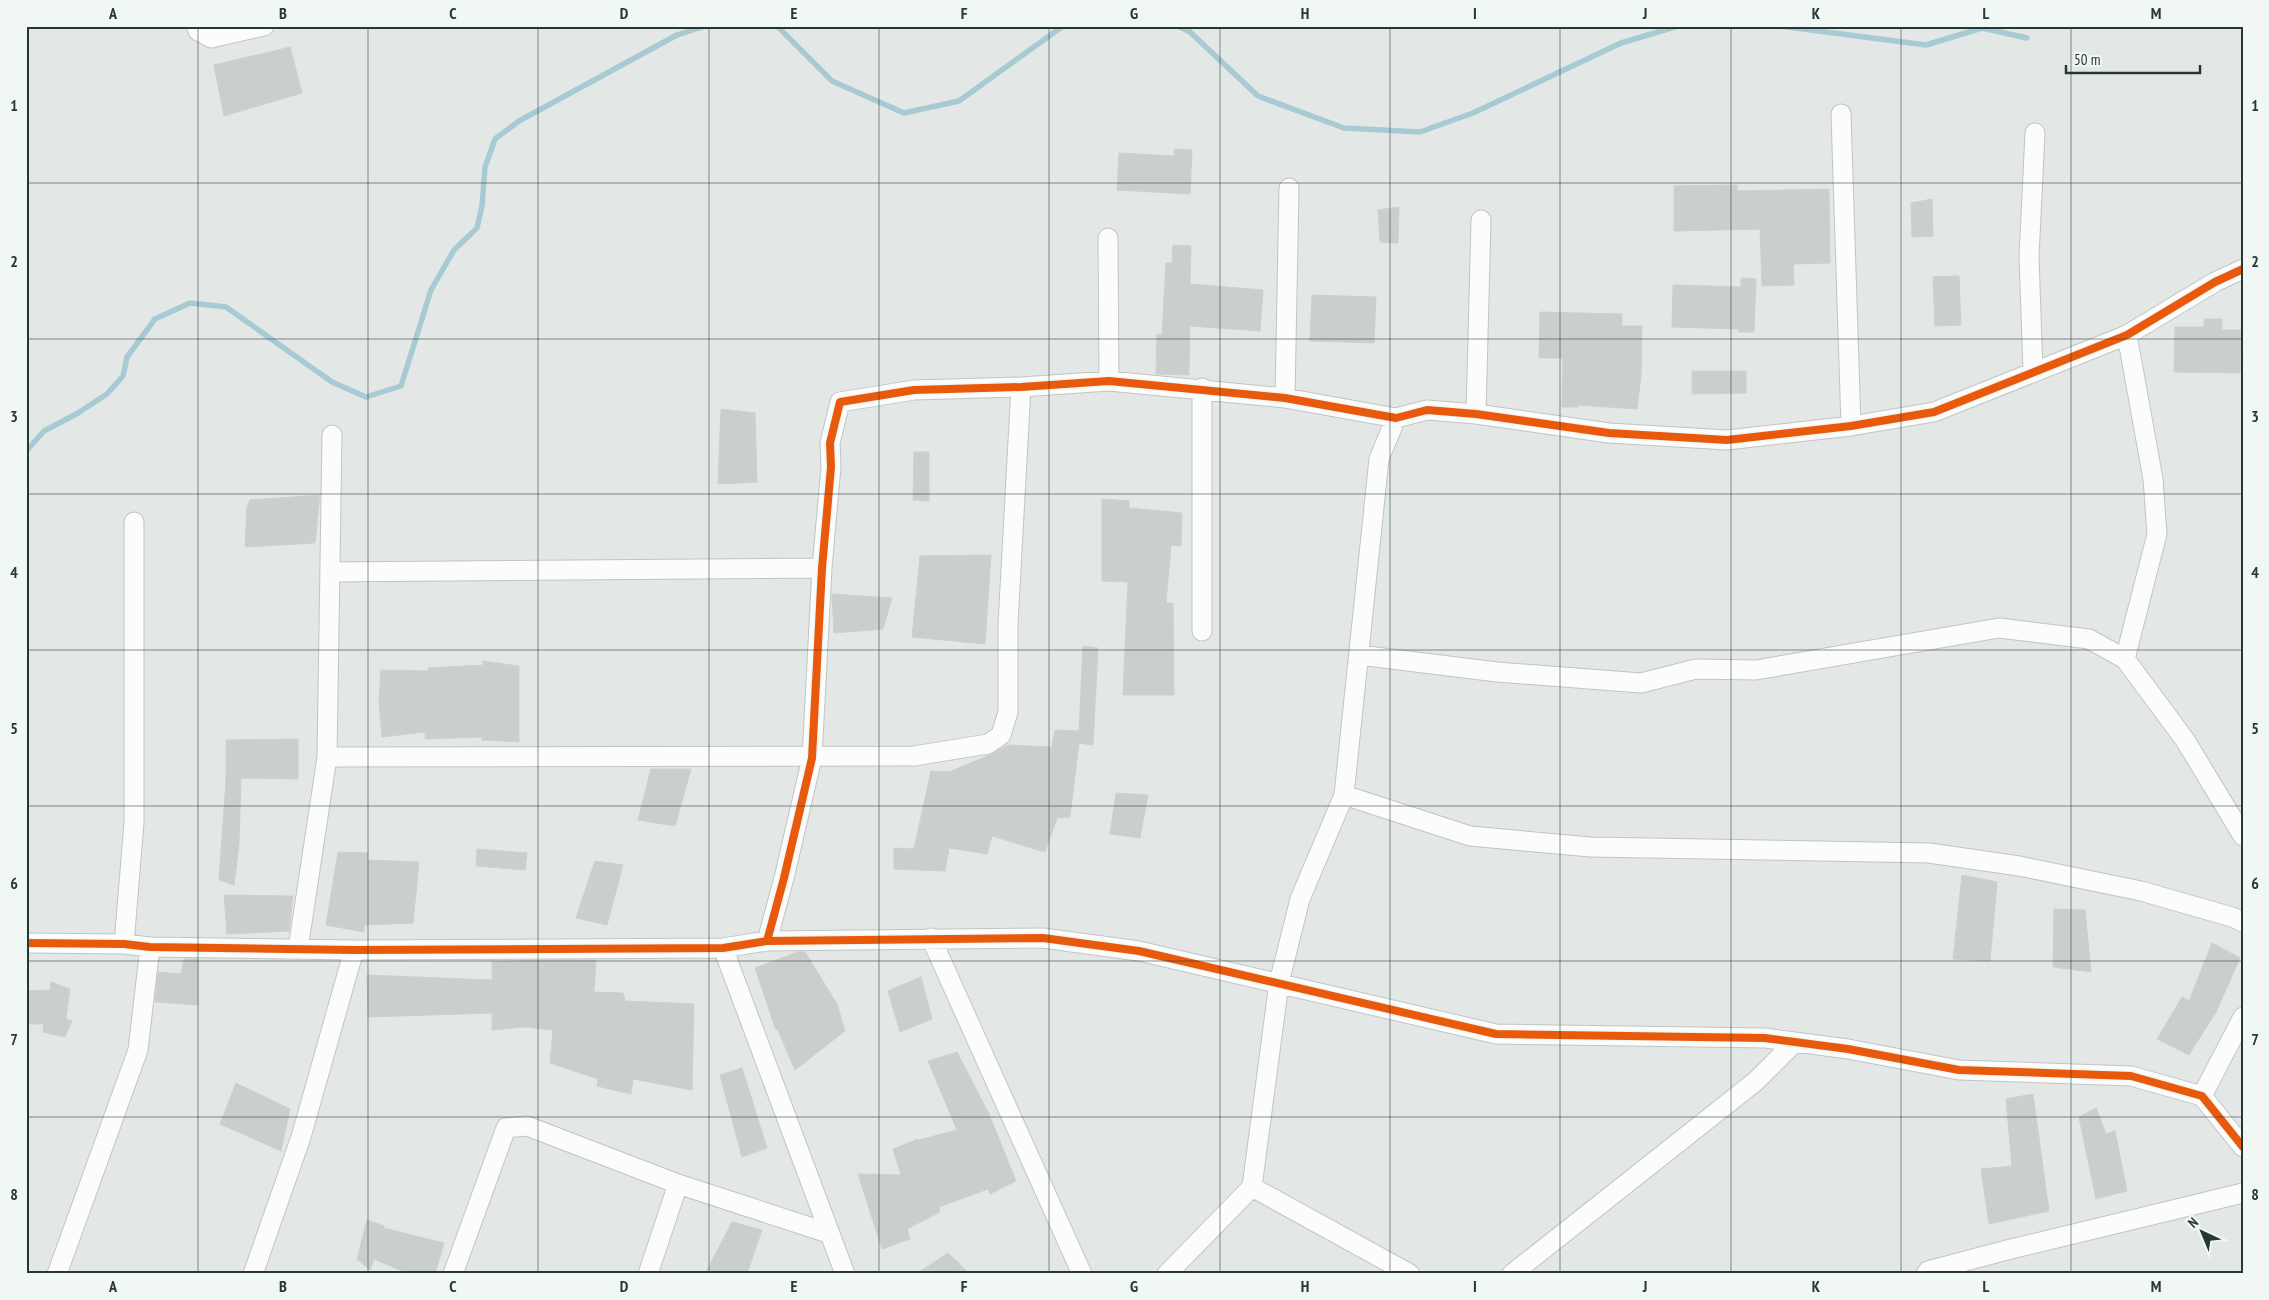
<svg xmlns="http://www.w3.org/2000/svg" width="2269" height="1300" font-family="'PT Sans Narrow',sans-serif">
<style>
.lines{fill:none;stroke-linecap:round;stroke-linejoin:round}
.stream{stroke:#a8cad2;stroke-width:5.5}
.building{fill:#cacfcd;stroke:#ccd1cf}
.minor-casing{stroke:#c0c5c3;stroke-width:21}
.minor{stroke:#fbfcfb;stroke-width:19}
.cycleway-casing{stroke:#f1f7f4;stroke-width:11}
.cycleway{stroke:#e8590c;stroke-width:8}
.grid{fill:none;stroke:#243834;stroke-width:1;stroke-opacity:0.55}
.neatline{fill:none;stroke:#243834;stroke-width:2}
.grid-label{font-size:16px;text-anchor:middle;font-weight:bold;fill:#243834}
</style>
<rect width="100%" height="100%" fill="#e3e8e6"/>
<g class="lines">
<path class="stream" d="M777 26 832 81 904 113 959 101 1063 26
M1178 26 1190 32 1258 96 1344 128 1420 132 1473 113 1621 43 1678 26
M1780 26 1926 45 1982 28 2027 38
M26 451 44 431 78 413 107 394 123 376 127 357 155 319 190 303 226 307 332 382 366 397 401 386 431 290 454 250 477 228 482 206 485 167 495 139 519 121 677 35 705 26"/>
</g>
<path class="building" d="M290 47 302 93 224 116 214 65Z
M1174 149 1192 150 1190 194 1117 190 1119 153 1174 156Z
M1737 185V191L1829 189 1830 263 1793 264 1794 285 1762 286 1760 229 1674 231V186Z
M1932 199 1933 236 1912 237 1911 203Z
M1399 207 1398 243 1380 242 1378 210Z
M1173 245 1191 246 1190 284 1263 290 1260 331 1190 326 1189 375 1156 374 1157 334 1162 335 1166 263H1172Z
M1959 276 1961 325 1935 326 1933 277Z
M1741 278 1756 279 1754 332H1739V329L1672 327 1673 285 1741 287Z
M1312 295 1376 297 1374 343 1310 341Z
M1540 312 1622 314V326H1642L1641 376 1637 409 1578 405V407H1562L1563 358H1539Z
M2204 319H2222V330H2241L2240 373 2174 372 2175 327H2204Z
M1692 371H1746V393L1692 394Z
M721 409 755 413 757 482 718 484Z
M914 452H929V501L913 500Z
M320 495 315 543 245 547 247 507 250 500Z
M1102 499 1129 501V508L1182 513 1181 546 1171 545 1166 603H1173L1174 695H1123L1128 582 1102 581Z
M991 555 985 644 912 637 920 556Z
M832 594 892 598 883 629 834 633Z
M1083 646 1098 648 1093 745 1079 743 1070 817 1057 818 1045 852 992 836 987 854 949 848 945 871 894 869V848L914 849 931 771 949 772 994 753 1008 745 1052 747 1055 730 1079 731Z
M483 661 519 666V742L482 740V737L425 739V732L382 737 379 702 381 670 428 671V668L483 665Z
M298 739V779L241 778 239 844 234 885 219 880 226 780V740Z
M651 769H691L675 826 638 820Z
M1116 793 1148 795 1140 838 1110 834Z
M477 849 527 853 525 870 476 866Z
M338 852 368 853 367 860 419 862 413 923 364 925V932L326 925Z
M595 861 623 865 607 925 576 918Z
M1962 875 1997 882 1990 961 1953 959Z
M224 895 293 896 289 931 227 934Z
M2054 909 2085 910 2091 972 2053 967Z
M2212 943 2240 958 2216 1012 2189 1055 2157 1039 2182 997 2189 1001Z
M798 952H805L837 1004 845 1031 795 1070 777 1028 776 1030 755 968Z
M184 959H198V1005L155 1002 158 972 181 974Z
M544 960H596L594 992 623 993 625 1001 694 1004 692 1090 633 1079 631 1094 597 1086 598 1079 550 1063 553 1030 525 1027 492 1030V1013L368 1017 367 975 492 980V962Z
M921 977 932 1019 900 1032 888 991Z
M51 982 70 989 66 1019 72 1021 65 1037 43 1032 44 1024H26V991L50 990Z
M957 1052 989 1114 1016 1181 990 1194 988 1189 939 1207 940 1212 907 1229 910 1239 882 1249 858 1174 901 1175 893 1149 918 1139 919 1140 957 1130 928 1061Z
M742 1068 767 1148 742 1157 720 1075Z
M236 1083 290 1109 281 1151 220 1124Z
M2033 1094 2049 1211 1989 1224 1981 1169 2012 1166 2006 1099Z
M2096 1108 2106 1134 2115 1131 2127 1191 2096 1199 2079 1117Z
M367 1220 384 1226V1228L444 1243 435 1274H409L374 1259 370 1270 357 1259Z
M732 1222 762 1230 747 1274H705Z
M948 1253 970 1274H916Z"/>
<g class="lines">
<defs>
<path id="minor" d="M196 26 198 31 211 38 264 26
M1841 114 1851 426
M1108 238 1109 381
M2033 371 2029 257 2035 133
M1202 388V631
M1285 398 1289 188
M1476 414 1481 220
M330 572 822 568
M1359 655 1497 672 1641 683 1696 669 1756 670 1999 628 2089 639 2125 659 2185 740 2243 836
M2125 659 2157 534 2153 479 2127 335
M327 757 914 756 988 744 1001 735 1008 712V624L1021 387
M1344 795 1470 836 1590 847 1929 853 2019 866 2141 891 2232 917 2243 922
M931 938 1082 1274
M767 941 784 878 812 758 822 568 831 467 830 443 840 402 914 390 1021 387 1109 381 1285 398 1396 418 1427 410 1476 414 1609 433 1727 440 1851 426 1934 412 2127 335 2215 282 2243 269
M26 943 124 944 150 947 354 950 723 948 767 941 1043 938 1139 951 1496 1034 1765 1038 1848 1049 1959 1070 2131 1076 2202 1096 2243 1147
M124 944 134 823V522
M723 948 845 1274
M298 949 327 757 332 435
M2202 1096 2243 1017
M1252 1187 1410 1274
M57 1274 138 1050 150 947
M253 1274 301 1137 354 950
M453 1274 506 1128 527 1126 678 1184 828 1233
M648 1274 678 1184
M1167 1274 1252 1187 1279 983 1300 899 1344 795 1379 459 1396 418
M1512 1274 1756 1081 1794 1043
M1926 1274 1928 1271 2007 1250 2243 1193"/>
</defs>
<use href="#minor" class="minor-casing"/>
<use href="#minor" class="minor"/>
<defs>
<path id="cycleway" d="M767 941 784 878 812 758 822 568 831 467 830 443 840 402 914 390 1021 387 1109 381 1285 398 1396 418 1427 410 1476 414 1609 433 1727 440 1851 426 1934 412 2127 335 2215 282 2243 269
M26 943 124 944 150 947 354 950 723 948 767 941 1043 938 1139 951 1496 1034 1765 1038 1848 1049 1959 1070 2131 1076 2202 1096 2243 1147"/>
</defs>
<use href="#cycleway" class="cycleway-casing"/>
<use href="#cycleway" class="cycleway"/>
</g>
<path class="grid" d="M198 26V1274M368 26V1274M538 26V1274M709 26V1274M879 26V1274M1049 26V1274M1220 26V1274M1390 26V1274M1560 26V1274M1731 26V1274M1901 26V1274M2071 26V1274M26 183H2243M26 339H2243M26 494H2243M26 650H2243M26 806H2243M26 961H2243M26 1117H2243"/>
<rect width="2269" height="1300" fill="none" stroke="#f1f7f4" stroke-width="55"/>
<g transform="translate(2202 1232) rotate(316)" stroke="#f1f7f4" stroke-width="4" paint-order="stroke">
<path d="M0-4L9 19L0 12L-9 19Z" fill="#243834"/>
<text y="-8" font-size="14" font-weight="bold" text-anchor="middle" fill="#243834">N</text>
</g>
<path d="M2066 65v8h134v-8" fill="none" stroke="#243834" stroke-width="2.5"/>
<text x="2074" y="65" font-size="15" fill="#243834" stroke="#f1f7f4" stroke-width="4" paint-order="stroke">50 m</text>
<rect x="28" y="28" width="2214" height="1244" class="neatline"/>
<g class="grid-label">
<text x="113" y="19">A</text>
<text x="283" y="19">B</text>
<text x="453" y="19">C</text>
<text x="624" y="19">D</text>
<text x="794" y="19">E</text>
<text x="964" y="19">F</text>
<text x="1134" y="19">G</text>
<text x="1305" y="19">H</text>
<text x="1475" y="19">I</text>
<text x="1645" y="19">J</text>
<text x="1816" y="19">K</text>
<text x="1986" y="19">L</text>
<text x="2156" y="19">M</text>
<text x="14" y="111">1</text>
<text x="2255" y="111">1</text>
<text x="14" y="267">2</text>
<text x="2255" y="267">2</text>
<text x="14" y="422">3</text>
<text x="2255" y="422">3</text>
<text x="14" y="578">4</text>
<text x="2255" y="578">4</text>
<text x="14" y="734">5</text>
<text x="2255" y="734">5</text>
<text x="14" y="889">6</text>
<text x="2255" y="889">6</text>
<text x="14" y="1045">7</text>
<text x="2255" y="1045">7</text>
<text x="14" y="1200">8</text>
<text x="2255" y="1200">8</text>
<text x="113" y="1292">A</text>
<text x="283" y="1292">B</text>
<text x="453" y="1292">C</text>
<text x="624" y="1292">D</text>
<text x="794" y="1292">E</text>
<text x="964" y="1292">F</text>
<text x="1134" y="1292">G</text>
<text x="1305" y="1292">H</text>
<text x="1475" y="1292">I</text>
<text x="1645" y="1292">J</text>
<text x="1816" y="1292">K</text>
<text x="1986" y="1292">L</text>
<text x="2156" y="1292">M</text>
</g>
</svg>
